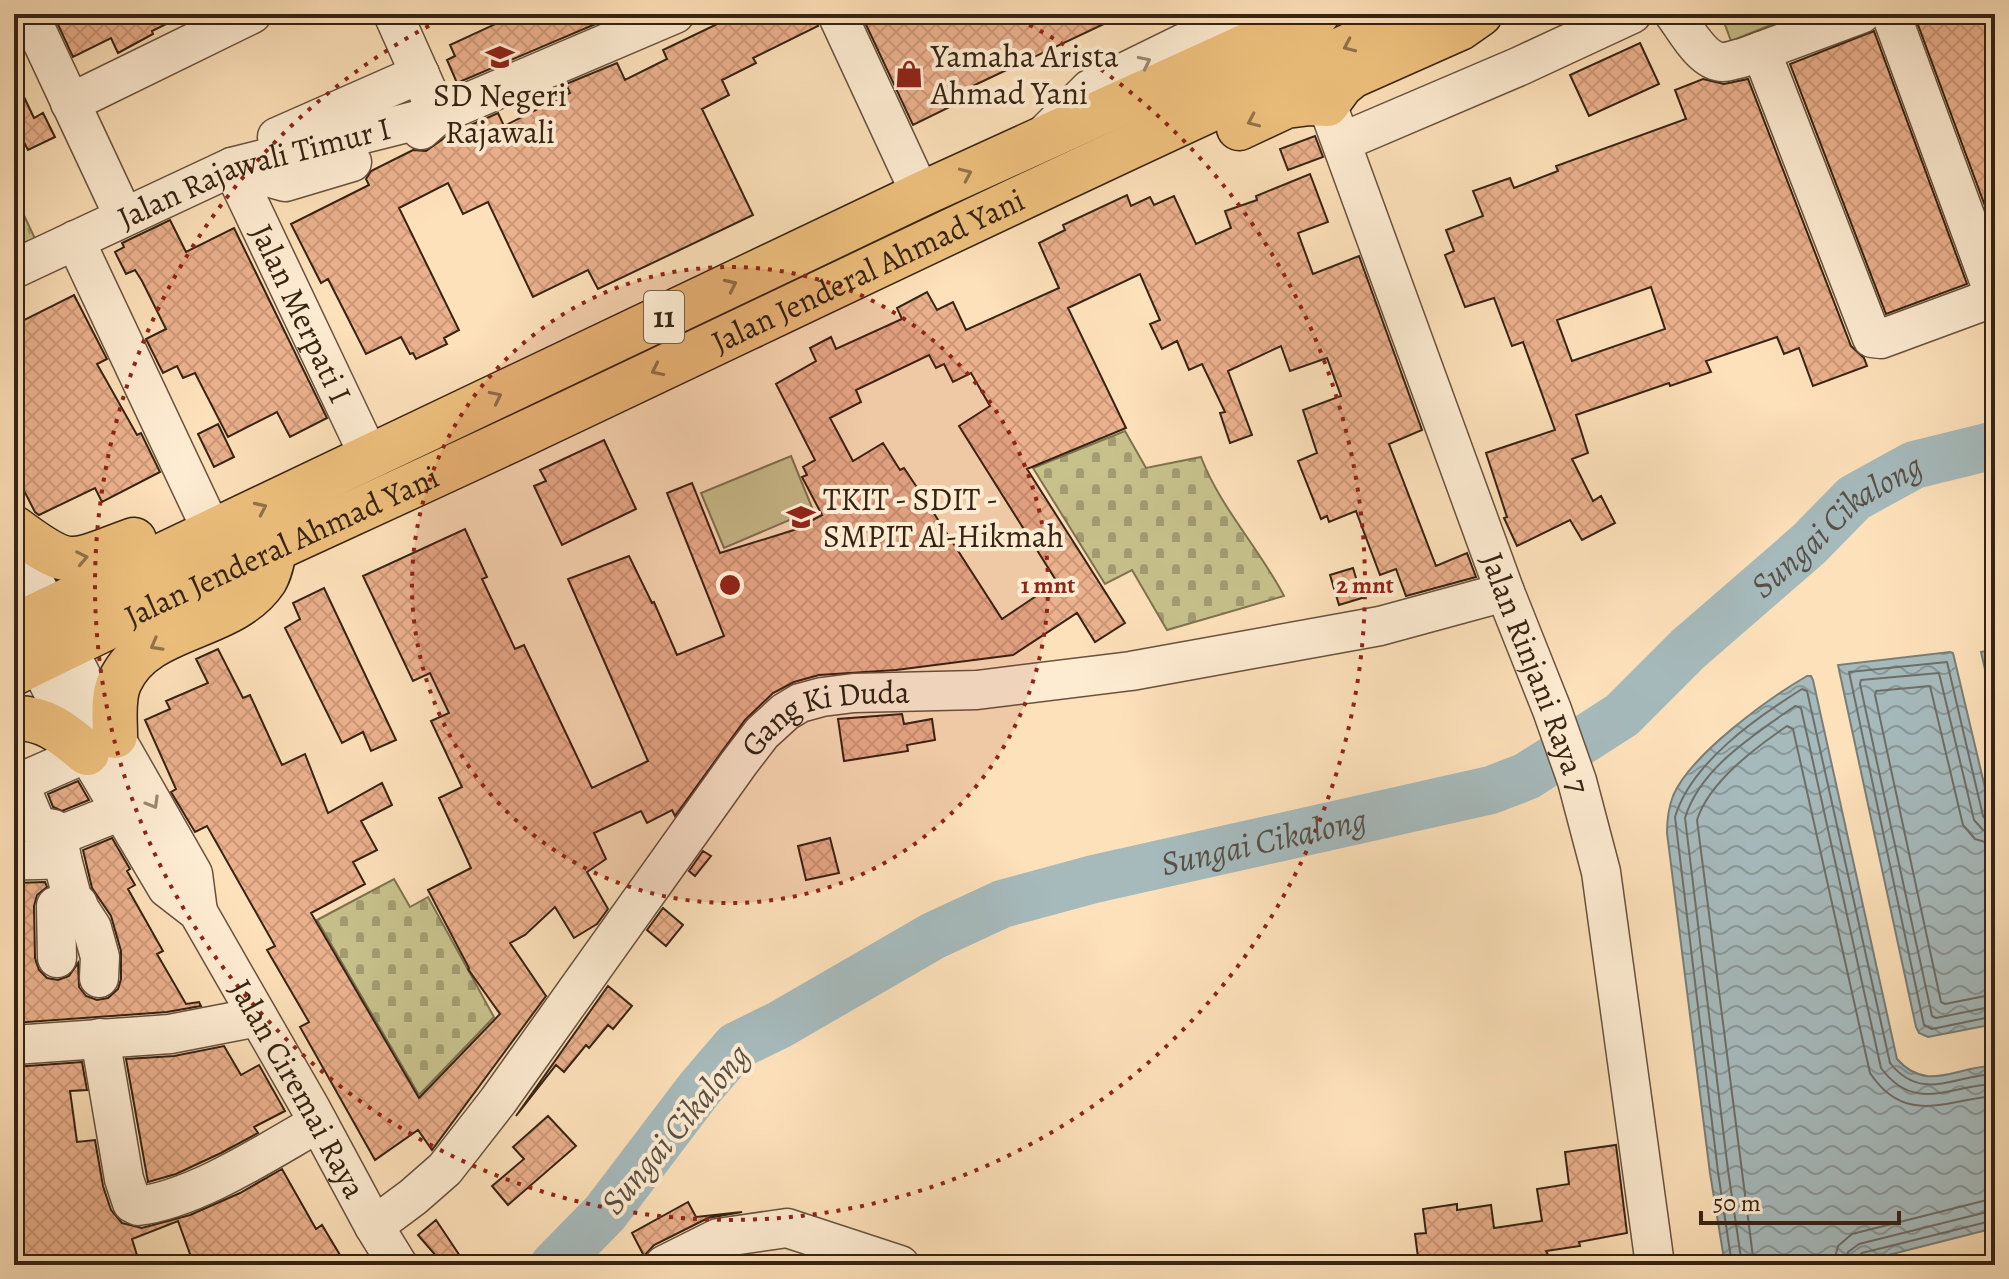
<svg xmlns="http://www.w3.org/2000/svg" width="2009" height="1279" font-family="Alegreya,serif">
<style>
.grass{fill:url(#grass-tufts);stroke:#7e724f;stroke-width:2}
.cemetery{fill:url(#cemetery-stones);stroke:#7e724f;stroke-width:2}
.green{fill:#c7c18b;stroke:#7e724f;stroke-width:2}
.water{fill:url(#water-waves);stroke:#797e78;stroke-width:2}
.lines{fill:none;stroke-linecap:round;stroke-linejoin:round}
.shore{stroke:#6e6e68;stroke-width:2}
.river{stroke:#a6babc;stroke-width:48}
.building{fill:url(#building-cross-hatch);stroke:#362313;stroke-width:2;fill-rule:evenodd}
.minor-casing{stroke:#68523d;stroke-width:41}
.highway-casing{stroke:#362313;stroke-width:47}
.minor{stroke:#feecd2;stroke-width:38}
.highway{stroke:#eec07d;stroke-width:44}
.oneway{stroke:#927248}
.oneway2{stroke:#9a8872}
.ring{fill:none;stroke:#8f2418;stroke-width:4;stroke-dasharray:4 8}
.labels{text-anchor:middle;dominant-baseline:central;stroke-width:8;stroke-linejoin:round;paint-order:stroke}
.shield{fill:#feecd2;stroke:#725f4c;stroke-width:2}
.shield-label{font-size:30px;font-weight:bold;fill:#362313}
.poi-label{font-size:32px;fill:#362313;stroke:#feecd2;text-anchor:start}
.street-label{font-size:32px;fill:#362313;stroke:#feecd2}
.water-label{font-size:34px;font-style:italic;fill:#585046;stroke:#feecd2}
.centre{fill:#8f2418;stroke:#feecd2;stroke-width:4}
.ring-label{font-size:24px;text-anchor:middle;font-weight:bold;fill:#8f2418;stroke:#feecd2;stroke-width:8;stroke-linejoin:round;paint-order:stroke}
</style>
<defs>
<pattern id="grass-tufts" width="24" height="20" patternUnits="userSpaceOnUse" patternTransform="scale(2)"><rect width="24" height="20" fill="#c7c18b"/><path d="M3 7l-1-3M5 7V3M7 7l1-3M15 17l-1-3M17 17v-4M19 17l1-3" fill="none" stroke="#a29c70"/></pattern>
<pattern id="cemetery-stones" width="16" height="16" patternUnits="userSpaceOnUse" patternTransform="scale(2)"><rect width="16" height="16" fill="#c7c18b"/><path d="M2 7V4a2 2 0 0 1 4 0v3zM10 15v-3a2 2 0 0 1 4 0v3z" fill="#a29c70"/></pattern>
<pattern id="water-waves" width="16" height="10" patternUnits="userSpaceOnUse" patternTransform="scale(2)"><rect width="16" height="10" fill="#a6babc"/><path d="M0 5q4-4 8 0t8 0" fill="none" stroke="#889798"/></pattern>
<pattern id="building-cross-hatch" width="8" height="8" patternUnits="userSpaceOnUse" patternTransform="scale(2)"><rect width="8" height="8" fill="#ecb18d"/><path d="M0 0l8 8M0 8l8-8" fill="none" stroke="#cb9879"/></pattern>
</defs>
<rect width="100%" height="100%" fill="#fde1ba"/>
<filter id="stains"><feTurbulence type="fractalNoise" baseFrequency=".0025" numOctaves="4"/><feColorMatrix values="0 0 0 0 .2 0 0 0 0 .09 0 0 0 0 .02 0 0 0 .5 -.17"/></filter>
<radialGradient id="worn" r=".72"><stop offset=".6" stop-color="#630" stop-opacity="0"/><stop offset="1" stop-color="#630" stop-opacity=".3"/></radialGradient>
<path class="grass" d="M14 194 38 245 14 257Z"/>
<path class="cemetery" d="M1125 431 1146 468 1201 457C1220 507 1259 548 1284 596L1167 630 1132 570 1105 584 1033 468Z
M394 879 410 907 428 897 494 1017 419 1095 317 920Z"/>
<path class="green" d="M1721 14H1798L1731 41Z
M791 456 813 510 724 548 701 493Z"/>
<path class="water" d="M1995 649V713L1981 652Z
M1950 652 1953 653 1995 830V1024L1928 1037 1919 1033 1916 1027 1838 665Z
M1807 676H1811L1813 680 1897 1059C1928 1094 1958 1065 1995 1066V1228L1849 1265H1725L1710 1173 1667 833C1667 820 1668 809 1673 796 1690 755 1769 698 1807 676Z"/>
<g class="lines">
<path class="shore" d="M1995 823 1988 822 1983 816 1947 662 1849 672 1924 1025 1932 1029 1995 1016
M1995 833 1983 830 1974 820 1939 673 1861 680 1860 684 1932 1016 1936 1018 1995 1006
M1995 845 1975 839 1963 825 1930 686 1876 691 1875 695 1941 1002 1945 1004 1995 994
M1732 1265 1718 1172 1675 817C1691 763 1756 718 1802 689L1807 691 1890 1063C1922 1103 1955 1075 1995 1074
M1742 1265 1728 1170 1685 818C1700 768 1754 735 1795 706L1801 708 1881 1068C1915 1114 1951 1085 1995 1084
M1754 1265 1697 820C1709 782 1755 748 1787 726L1793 729 1870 1073C1906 1127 1947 1099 1995 1096
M1833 1265 1838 1246 1852 1234 1995 1198
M1845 1265 1848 1252 1859 1244 1995 1210
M1855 1265 1857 1258 1862 1253 1995 1220"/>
<path class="river" id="s1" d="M554 1265 605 1213 700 1088 736 1046 779 1025 933 936 1002 904 1094 879 1491 790 1527 776 1622 715 1688 649 1809 544 1854 498 1914 465 1995 445"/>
</g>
<path class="building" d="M53 14H186L152 31 153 34 118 53 111 38 73 57Z
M517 14H619L457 83 447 60 455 56 450 45Z
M738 14H815L818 26 753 58 756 63 722 80 729 95 702 109 753 215 598 289 588 270 533 297 488 202 463 214 448 183 399 208 459 330 444 338 447 344 416 359 413 353 410 354 401 337 366 354 328 279 321 283 291 224 369 185 366 179 371 171 413 150 426 151 450 134 498 113 504 126 570 93 566 84 617 63 625 80 667 59 663 50Z
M861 14H1125L962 91 966 99 913 125Z
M1914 14H1995V233Z
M1874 31 1967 284 1886 314 1790 64Z
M1640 43 1659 84 1589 116 1570 75Z
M14 76 34 118 43 113 55 137 28 150 14 123Z
M1703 79 1724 84 1748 79 1851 346 1864 358 1867 366 1813 386 1799 348 1784 354 1777 337 1706 361 1711 372 1670 386 1669 383 1576 415 1588 453 1572 459 1593 501 1601 496 1615 523 1582 540 1570 520 1517 546 1504 518 1507 517 1486 453 1555 430 1523 342 1512 346 1494 298 1465 307 1445 255 1454 251 1446 230 1483 216 1473 191 1510 178 1514 188 1558 171 1556 166 1686 119 1675 90ZM1651 287 1665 329 1572 361 1557 320Z
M1315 136 1323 157 1288 170 1280 149Z
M1310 174 1328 222 1298 233 1313 274 1359 256 1422 430 1389 444 1436 566 1467 553 1476 577 1406 596 1396 569 1380 575 1356 511 1329 522 1327 516 1321 519 1298 461 1317 453 1303 410 1341 396 1327 358 1290 371 1281 346 1228 371 1252 435 1230 443 1220 413 1225 412 1202 364 1189 370 1177 341 1162 349 1150 324 1160 320 1140 274 1068 308 1126 428 1027 469 1125 623 1095 642 1077 613 1013 655 896 670 819 675 794 682 773 693 745 720 675 816 672 810 647 823 641 811 594 833 606 859 587 872 608 909 597 924 574 938 555 907 525 935 510 943 546 996 432 1150 418 1130 375 1160 300 1027 309 1022 267 950 275 946 207 826 195 832 171 792 176 789 145 720 170 709 166 701 208 683 196 659 218 649 243 698 250 695 282 765 305 754 328 813 382 783 392 805 361 821 377 850 353 862 365 884 311 913 419 1098 500 1014 468 969 469 968 428 890 471 868 439 798 462 787 431 721 449 713 430 673 413 681 363 576 465 529 487 577 482 579 515 649 524 645 592 788 648 761 568 579 629 556 652 603 654 602 677 655 724 636 667 493 692 483 720 553 794 530 822 515 802 477 807 475 803 467 815 460 776 384 816 361 810 348 831 337 836 349 902 319 897 308 927 292 937 310 953 302 966 330 1059 288 1039 243 1065 230 1063 225 1127 195 1131 206 1150 197 1154 205 1174 196 1196 244 1231 228 1225 211 1257 200 1256 196ZM929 355 936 368 944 364 953 382 971 373 990 406 959 426 1057 582 1002 619 924 498 904 468 900 470 883 443 853 461 830 418 861 402 856 390Z
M170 220 186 252 234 228 327 418 290 437 277 412 228 437 195 373 183 378 177 366 163 373 146 339 166 329 142 281 135 270 126 274 115 252 124 247 122 243Z
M74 295 107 359 97 364 137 435 141 433 160 472 102 502 95 488 39 515 35 512 14 471V325Z
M218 424 234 457 214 467 198 434Z
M604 440 636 509 562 545 534 486 546 481 540 470Z
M1353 568 1362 598 1339 605 1330 575Z
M324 588 396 740 371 751 363 732 342 743 285 628 300 619 293 603Z
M902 714 904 724 932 719 935 740 907 745 908 751 844 761 838 719Z
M78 781 89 800 62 811 53 807 48 794Z
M112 838 130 869 127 871 135 885 128 889 163 951 157 954 186 1004 199 1002 201 1006 167 1012 14 1023V883L45 882 47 887 37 895 34 906 35 958 39 970 47 978 58 980 69 976 78 963 79 987 86 996 97 1000 108 998 118 989 121 979V951L111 916 92 888 83 850Z
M830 838 839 873 806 880 798 846Z
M703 851 711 856 695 876 689 871Z
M663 908 683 925 666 946 647 930Z
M608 986 632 1006 613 1029 608 1025 589 1048 586 1045 564 1072 556 1065 516 1116Z
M224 1046 241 1075 259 1065 285 1111 254 1127 258 1133 221 1153 176 1174 148 1182 126 1059 174 1056Z
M82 1062 87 1090 70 1091 77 1142 95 1140 103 1186 111 1210 122 1223 142 1228 190 1215 240 1193 282 1169 316 1229 322 1225 346 1265H194L178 1221 132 1239 140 1265H14V1067Z
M548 1116 576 1146 508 1205 492 1186 524 1159 513 1147Z
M1616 1145 1627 1233 1579 1242 1580 1246 1546 1251 1554 1265H1419L1415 1234 1426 1233 1423 1209 1457 1204V1210L1491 1205 1494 1228 1542 1221 1537 1189 1569 1184 1565 1152Z
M688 1202 696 1217 742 1212 708 1218 654 1245 644 1256 632 1233Z
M436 1220 466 1265H444L418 1235Z
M748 1256 749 1265H713L725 1259Z"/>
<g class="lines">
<defs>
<g id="minor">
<path d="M29 14 124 217"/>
<path d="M393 14 438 115 421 130"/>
<path d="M837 14 921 195"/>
<path d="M1674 14C1685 28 1702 62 1723 62 1729 62 1736 59 1742 58L1861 14"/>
<path d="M1891 14 1995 297"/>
<path d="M1761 51 1872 338 1881 339 1995 297"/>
<path d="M70 103 252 14"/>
<path id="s2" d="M1327 104 1505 592 1552 710 1577 781 1601 872 1655 1265"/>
<path d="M1046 133 1090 89 1243 14"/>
<path d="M277 137 420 74"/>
<path d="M1342 142 1520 66 1632 14"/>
<path id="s3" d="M232 167 370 458"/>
<path d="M235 168 285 182 352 162"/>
<path d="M75 240 212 531"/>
<path id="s4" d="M14 269 232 167 438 115 675 14"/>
<path d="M14 541 91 695 193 874 198 912"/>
<path id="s5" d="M24 634 65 716 167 888 198 912 311 1109 374 1226 398 1265"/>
<path d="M19 783 37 826 53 829 58 836"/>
<path d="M14 785 87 753"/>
<path d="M62 859 72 897 92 928 100 957 99 978"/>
<path d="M14 861C31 859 45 861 62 859L58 836 121 811"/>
<path d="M57 958 56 906 78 904"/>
<path d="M100 1038 124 1179 132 1203 138 1206C196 1199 267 1152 318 1123"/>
<path d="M14 1045 170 1034 258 1017"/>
<path id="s6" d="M374 1226 413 1197 445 1169 498 1101 739 763 762 733 785 712 800 703 822 697 854 693 977 690 1131 671 1380 626 1505 592"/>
<path d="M664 1265 718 1238 787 1228 900 1265"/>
</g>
<g id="highway">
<path d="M1239 128 1286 106 1310 103 1327 104 1341 85 1352 76 1460 28 1480 14"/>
<path d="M14 528C73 572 69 563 134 540"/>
<path d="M14 626 926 192 1317 14"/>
<path id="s7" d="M14 673C184 588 358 512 530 431 826 291 1121 148 1420 14"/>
<path d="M14 718C45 717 64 734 87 753"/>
<path d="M115 736C115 718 112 697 120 681 147 623 231 631 265 580 270 572 272 561 274 551"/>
</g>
</defs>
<use href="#minor" class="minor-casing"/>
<use href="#highway" class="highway-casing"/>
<use href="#minor" class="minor"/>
<use href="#highway" class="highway"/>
</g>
<defs><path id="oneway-chevron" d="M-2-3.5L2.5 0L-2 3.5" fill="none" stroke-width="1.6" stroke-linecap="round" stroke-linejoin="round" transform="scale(2)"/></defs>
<g class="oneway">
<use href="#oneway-chevron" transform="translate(1349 46) rotate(156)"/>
<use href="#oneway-chevron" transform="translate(1253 121) rotate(156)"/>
<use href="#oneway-chevron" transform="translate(966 174) rotate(-24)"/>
<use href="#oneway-chevron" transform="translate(731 285) rotate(-25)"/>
<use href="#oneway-chevron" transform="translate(657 370) rotate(154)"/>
<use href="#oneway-chevron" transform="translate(496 397) rotate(-26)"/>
<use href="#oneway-chevron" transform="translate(261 508) rotate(-25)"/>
<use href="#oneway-chevron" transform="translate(82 558) rotate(-11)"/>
<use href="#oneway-chevron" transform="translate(156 645) rotate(151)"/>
</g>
<g class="oneway2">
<use href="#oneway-chevron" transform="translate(1145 62) rotate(-26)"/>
<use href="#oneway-chevron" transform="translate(153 803) rotate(60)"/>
</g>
<circle cx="730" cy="585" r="318" fill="#8f2418" fill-opacity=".12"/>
<g class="ring">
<circle cx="730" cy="585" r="318"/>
<path d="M1008 14A635 635 0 1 1 452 14"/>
</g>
<defs>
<symbol id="school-bare" viewBox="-9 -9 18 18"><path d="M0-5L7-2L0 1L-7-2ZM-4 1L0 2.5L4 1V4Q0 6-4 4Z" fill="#8f2418" stroke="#feecd2" stroke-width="2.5" paint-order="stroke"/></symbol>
<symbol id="shop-bare" viewBox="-9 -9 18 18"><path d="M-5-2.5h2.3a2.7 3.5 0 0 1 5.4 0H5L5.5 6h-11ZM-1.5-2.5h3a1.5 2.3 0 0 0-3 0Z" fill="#8f2418" stroke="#feecd2" stroke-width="2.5" paint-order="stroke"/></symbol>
</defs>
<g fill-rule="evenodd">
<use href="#school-bare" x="480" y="37" width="40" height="40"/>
<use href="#shop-bare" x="889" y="54" width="40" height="40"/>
<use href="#school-bare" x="781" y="497" width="40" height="40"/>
</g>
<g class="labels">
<rect class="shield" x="644" y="291" width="40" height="52" rx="6"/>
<g class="shield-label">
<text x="664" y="317">11</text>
</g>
<g class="poi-label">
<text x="931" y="56">Yamaha Arista<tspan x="931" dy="37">Ahmad Yani</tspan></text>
<text x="500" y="95" text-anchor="middle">SD Negeri<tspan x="500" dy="37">Rajawali</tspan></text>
<text x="823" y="499">TKIT - SDIT -<tspan x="823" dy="37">SMPIT Al-Hikmah</tspan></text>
</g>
<g class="street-label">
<text stroke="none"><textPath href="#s4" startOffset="260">Jalan Rajawali Timur I</textPath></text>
<text stroke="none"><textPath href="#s7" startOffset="944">Jalan Jenderal Ahmad Yani</textPath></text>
<text stroke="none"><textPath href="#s3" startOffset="162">Jalan Merpati I</textPath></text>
<text stroke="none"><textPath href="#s7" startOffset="296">Jalan Jenderal Ahmad Yani</textPath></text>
<text stroke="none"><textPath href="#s2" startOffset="606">Jalan Rinjani Raya 7</textPath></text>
<text stroke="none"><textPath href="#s6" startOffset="698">Gang Ki Duda</textPath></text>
<text stroke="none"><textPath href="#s5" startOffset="534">Jalan Ciremai Raya</textPath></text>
</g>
<g class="water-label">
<text stroke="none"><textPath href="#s1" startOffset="1528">Sungai Cikalong</textPath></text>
<text stroke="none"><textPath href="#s1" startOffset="856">Sungai Cikalong</textPath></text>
<text transform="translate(675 1129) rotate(-50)">Sungai Cikalong</text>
</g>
</g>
<circle cx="730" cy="585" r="12" class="centre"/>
<g class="ring-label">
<text x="1048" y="593">1 mnt</text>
<text x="1365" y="593">2 mnt</text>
</g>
<rect width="2009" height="1279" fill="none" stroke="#fde1ba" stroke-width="48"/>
<rect x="16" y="16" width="1977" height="1247" fill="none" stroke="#362313" stroke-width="4"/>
<rect x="24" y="24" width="1961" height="1231" fill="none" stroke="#362313" stroke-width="2"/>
<path d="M1701 1211v12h198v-12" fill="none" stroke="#362313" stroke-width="4"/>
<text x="1713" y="1211" font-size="24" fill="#362313" stroke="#feecd2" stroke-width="6" paint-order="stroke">50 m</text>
<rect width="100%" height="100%" filter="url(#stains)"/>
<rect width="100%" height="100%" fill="url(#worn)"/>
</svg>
